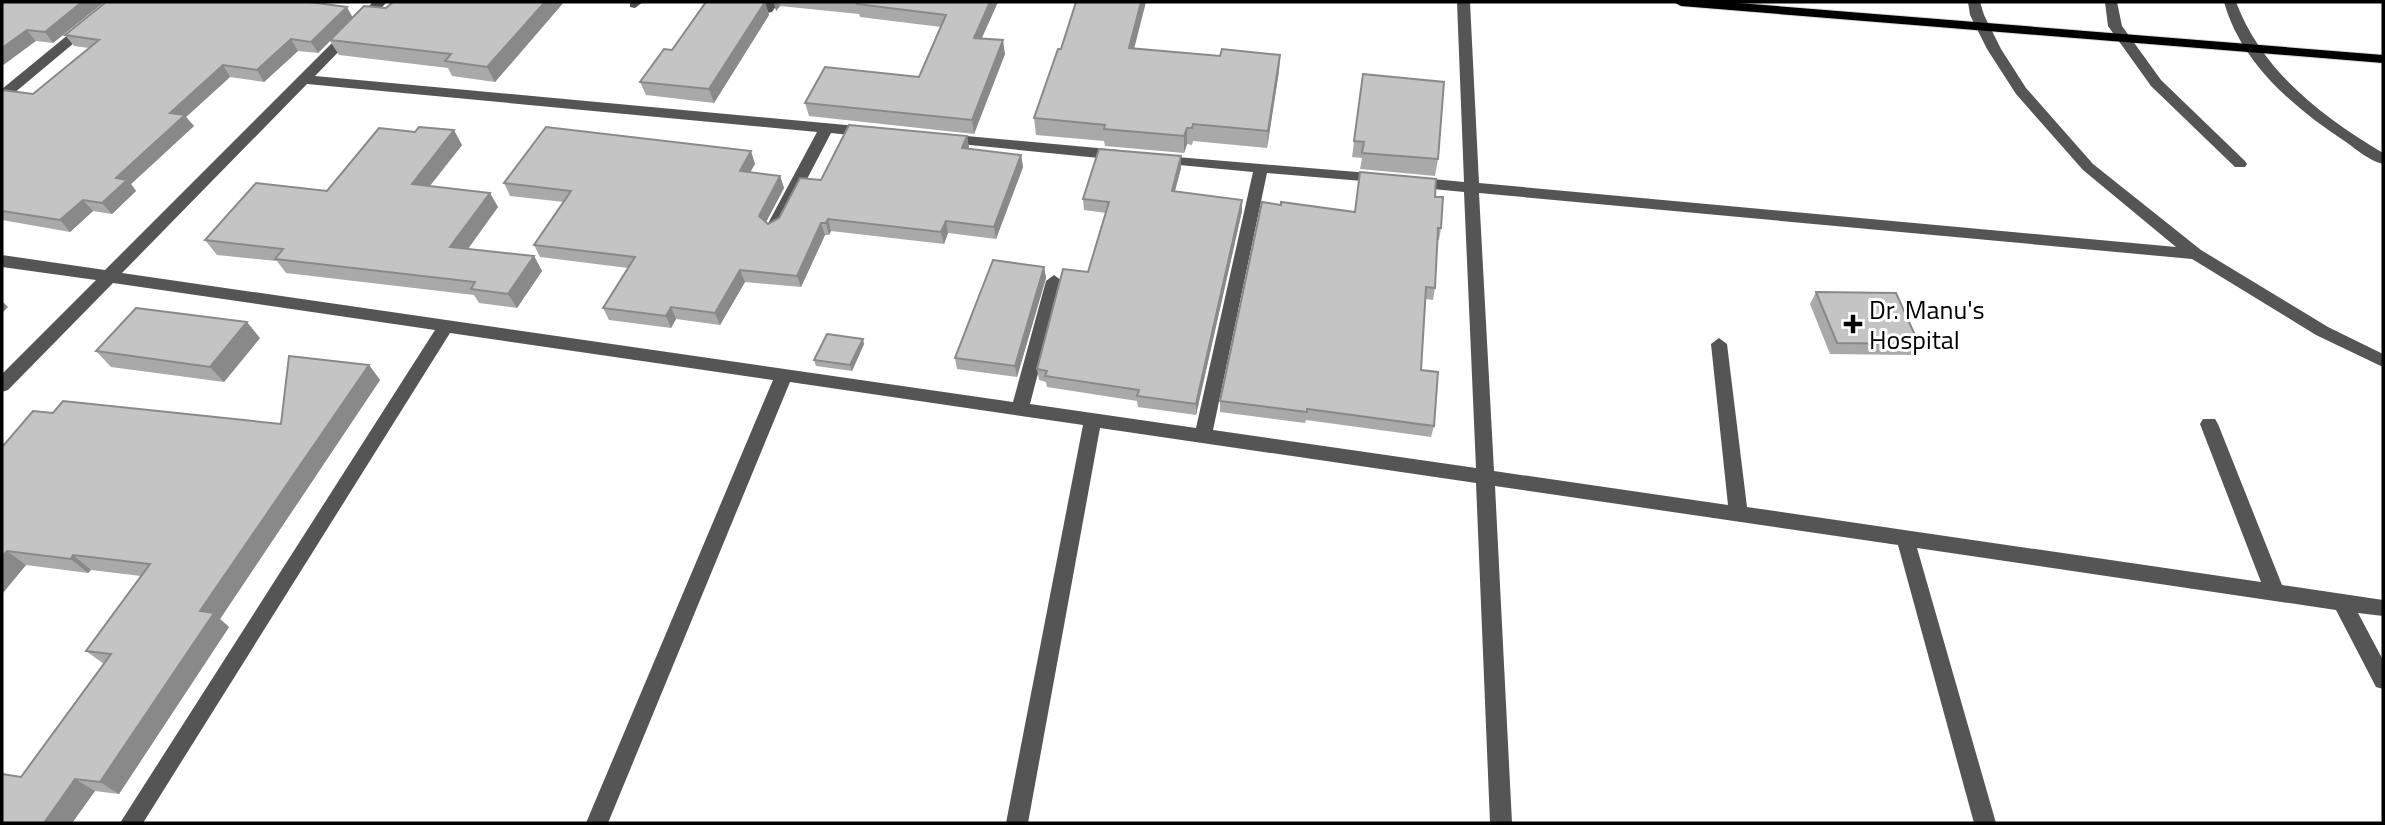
<svg xmlns="http://www.w3.org/2000/svg" width="2385" height="825" font-family="'Titillium Web',sans-serif">
<style>
.lines{fill:none;stroke-linecap:round;stroke-linejoin:round}
.major-casing{stroke:#dbdbdb;stroke-width:2}
.minor{fill:#555;fill-rule:evenodd}
.major{fill:#000;fill-rule:evenodd}
.wall{fill:#a9a9a9}
.shaded-wall{fill:#898989}
.building{fill:#c4c4c4;stroke:#898989;stroke-width:2}
.poi-dot{fill:#000;stroke:#fff;stroke-width:2.5}
.labels{text-anchor:middle;dominant-baseline:central;stroke-width:6;stroke-linejoin:round;paint-order:stroke}
.poi-label{font-size:26px;fill:#000;stroke:#fff;text-anchor:start}
</style>
<rect width="100%" height="100%" fill="#fff"/>
<g class="lines">
<defs>
<path id="major" d="M1674 2H1726L2383 55V63L1681 6Z"/>
</defs>
<use href="#major" class="major-casing"/>
<path class="minor" d="M108 2H123L7 99 2 100V89Z
M373 2H387L315 76 868 127 875 132 868 137 831 133 781 229 773 234 765 229 817 132 307 84 122 273 1013 402 1046 281 1054 275 1062 281 1030 404 1196 428 1253 172 1158 163 1153 161 1151 158 1153 155 1381 174 1388 179 1386 183 1267 173 1213 430 1476 468 1464 192 1412 187 1405 182 1412 177 1464 182 1457 2H1470L1479 183 2176 247 2083 170 2016 94 1987 49 1970 15 1968 2H1980L1984 15 2001 49 2026 88 2093 164 2201 250 2328 327 2383 354V367L2316 335 2192 259 1479 193 1494 471 1728 505 1711 344 1719 338 1727 344 1747 507 2261 582 2200 424 2203 419H2215L2218 424 2282 585 2383 600V616L2358 613 2383 660V689L2376 687 2336 610 1917 548 1996 823H1974L1898 545 1495 486 1512 823H1490L1476 483 1100 428 1028 823H1006L1083 425 790 382 608 823H586L773 380 450 333 143 823H120L435 330 113 283 8 390 2 392V374L96 280 2 267V255L105 270Z
M630 2H643L635 8 630 7Z
M766 2H779L772 12 767 13 760 9Z
M2105 2H2117L2122 26 2161 80 2245 161 2247 164 2245 167H2235L2151 86 2108 26Z
M2224 2H2236C2262 71 2321 116 2383 153V164C2370 161 2357 150 2346 142 2294 108 2241 63 2224 2Z
M945 134 1119 150 1126 155 1119 160 940 142 938 139 940 136Z"/>
<use href="#major" class="major"/>
</g>
<path class="wall" d="M2 2H104L53 43 36 41Z
M564 2 495 82 452 76 448 68 339 55 330 41 318 53 298 51 264 82 230 77 186 117 194 126 131 184 136 191 112 214 93 211 70 232 2 220V90L33 94 89 48 74 46 65 35 353 17 386 8Z
M699 2H765L769 15 714 103 646 95 640 82 672 50 705 2Z
M774 2H998L981 39 1005 54 974 134 809 116 805 103 919 77 941 27 860 17 859 14 780 6 776 11Z
M1134 49 1220 56 1280 55 1279 71 1267 148 1193 141 1192 145 1187 144 1184 153 1105 146 1104 141 1036 135 1034 118Z
M1363 74 1438 159 1435 176 1360 169 1362 158 1352 157Z
M415 132 462 145 430 186 498 207 468 249 534 256 542 271 517 308 479 303 474 295 286 273 277 261 217 255 205 240 327 191Z
M967 136 969 149 1021 155 1023 167 996 239 948 233 944 244 831 231 829 235H825L801 287 745 282 720 325 676 319 671 328 609 320 603 308 628 268 540 257 534 245 564 202 510 196 504 183 755 164 750 172 780 176 784 188 766 222 768 224 779 218 821 180Z
M1181 156V168L1175 191 1242 200V211L1196 415 1138 407 1137 401 1047 387 1046 382 1039 380 1037 369 1088 272 1106 213 1084 210 1083 199Z
M1435 197 1441 228 1439 240H1438L1435 288 1433 300 1426 299 1421 370 1434 426 1431 437 1306 420 1305 423 1220 412V401L1281 205 1355 212Z
M1044 267 1046 278 1017 377 957 369 955 358Z
M1816 292 1919 344 1912 355 1830 354 1810 304Z
M260 338 224 382 111 367 96 351Z
M864 344 852 371 816 366 814 360Z
M369 365 380 380 220 619 229 627 119 794 95 791 72 823H2L21 777 104 664 86 651 141 576 91 570 88 573 26 565 2 594V447L53 413 281 424Z"/>
<path class="shaded-wall" d="M82 2H104L53 43 45 32Z
M545 2H564L495 82 487 67Z
M765 2 769 15 714 103 709 89Z
M774 2H779L780 6 776 11Z
M990 2H998L976 51 974 38Z
M1141 2H1146L1130 65 1129 48Z
M347 7 353 18 318 53 311 42Z
M27 30 36 41 2 66V48Z
M291 39 298 51 264 82 257 70Z
M1003 40 1005 54 974 134 972 120Z
M1280 55 1279 71 1267 148 1268 131Z
M223 65 230 77 186 117 194 126 131 184 136 191 112 214 102 203 116 178 170 113Z
M1187 128V144L1184 153V136Z
M454 130 462 145 420 198 412 184Z
M967 136 969 148 964 160 962 148Z
M751 151 755 164 744 183 740 171Z
M1021 155 1023 167 996 239 994 227Z
M1181 156V168L1172 202V191Z
M780 176 784 188 763 228 759 216Z
M490 193 498 207 459 261 450 247Z
M83 200 93 211 70 232 60 220Z
M1242 200V211L1196 415V404Z
M828 219 831 231 829 235 826 223Z
M946 221 948 233 944 244 941 232Z
M821 223 825 235 801 287 797 276Z
M534 256 542 271 517 308 508 294Z
M1044 267 1046 278 1017 377 1015 366Z
M740 270 745 282 720 325 715 313Z
M2 301 8 307 2 313Z
M671 307 676 319 671 328 666 316Z
M247 322 260 338 224 382 210 367Z
M863 339 864 344 852 371 850 365Z
M369 365 380 380 220 619 229 627 119 794 100 782 200 611Z
M7 551 26 565 2 594V557Z
M73 555 91 570 88 573 71 559Z
M75 779 95 791 72 823H44Z"/>
<path class="building" d="M2 2H82L45 32 27 30 2 48Z
M106 2H309L347 7 311 42 291 39 257 70 223 65 170 113 185 115 116 178 127 180 102 203 83 200 60 220 2 211V90L33 94 99 40 65 35Z
M393 2H545L487 67 445 61 451 54 330 40 364 6 386 8Z
M706 2H765L709 89 640 82 664 49 672 50Z
M858 2H990L974 38 1003 40 972 120 805 103 825 67 919 77 946 15 857 4Z
M1076 2H1141L1129 48 1220 56 1222 49 1280 55 1268 131 1193 124 1192 128H1187L1184 136 1104 129 1105 125 1034 118 1058 49H1061Z
M1363 74 1444 82 1438 159 1362 153 1364 142 1354 141Z
M849 125 967 136 962 148 1021 155 994 227 946 221 941 232 828 219 826 223H821L797 276 740 270 715 313 671 307 666 316 603 308 635 257 534 245 571 191 504 183 546 127 751 151 740 171 780 176 759 216 768 224 779 218 800 178 821 180Z
M419 127 454 130 412 184 490 193 450 247 534 256 508 294 471 289 475 282 275 259 283 249 205 240 256 183 327 191 379 128 415 132Z
M1099 149 1181 156 1172 191 1242 200 1196 404 1137 396 1139 390 1045 376 1047 371 1037 369 1063 269 1088 272 1109 202 1083 199Z
M1360 172 1436 179 1435 197H1443L1441 228H1438L1435 288 1426 287 1421 370 1438 372 1434 426 1307 409V412L1220 401 1262 202 1281 205V202L1355 212Z
M993 260 1044 267 1015 366 955 358Z
M1816 292 1896 293 1919 344 1837 343Z
M136 308 247 322 210 367 96 351Z
M827 334 863 339 850 365 814 360Z
M289 356 369 365 200 611 214 613 100 782 75 779 44 823H2V774L21 777 111 654 86 651 150 564 73 555 71 559 7 551 2 557V447L33 411 53 413 63 401 281 424Z"/>
<path class="poi-dot" d="M1849.5 313.5h7v7h7v7h-7v7h-7v-7h-7v-7h7z"/>
<g class="labels">
<g class="poi-label">
<text x="1869" y="309">Dr. Manu's<tspan x="1869" dy="30">Hospital</tspan></text>
</g>
</g>
<rect width="2385" height="825" fill="none" stroke="#000000" stroke-width="7"/>
</svg>
